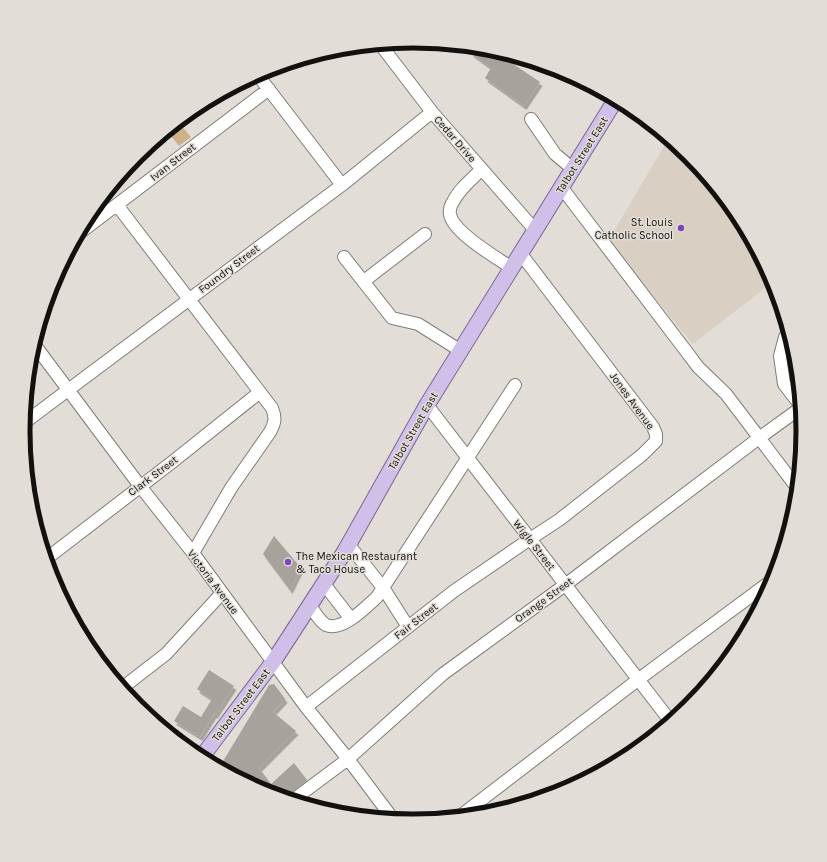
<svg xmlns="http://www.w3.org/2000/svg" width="827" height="862" font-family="Karla,sans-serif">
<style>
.built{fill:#d9d0c3}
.green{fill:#ccb189}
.building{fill:#a7a29c;filter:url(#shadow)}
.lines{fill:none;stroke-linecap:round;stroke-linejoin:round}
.minor-casing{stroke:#817d77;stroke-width:14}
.major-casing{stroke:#796793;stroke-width:17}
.minor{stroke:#fff;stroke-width:12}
.major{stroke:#d0c0e9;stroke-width:15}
.poi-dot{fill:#7d46bd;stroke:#e2ddd6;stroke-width:1.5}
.labels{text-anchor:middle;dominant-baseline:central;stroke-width:3;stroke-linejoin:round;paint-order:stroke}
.street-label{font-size:11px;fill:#12110e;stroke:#e2ddd6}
.poi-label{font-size:11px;fill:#12110e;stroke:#e2ddd6;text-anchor:end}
.rim{fill:none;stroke:#12110e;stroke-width:5}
</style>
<defs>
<filter id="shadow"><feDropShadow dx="2.5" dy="4" stdDeviation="0" flood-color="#0004"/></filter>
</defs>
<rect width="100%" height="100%" fill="#e2ddd6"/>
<path class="built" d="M669 138 690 155 738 214 774 281 693 344 608 241Z"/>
<path class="green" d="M178 122 191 137 179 146 167 131Z"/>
<path class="building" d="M476 47 490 48 506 53 503 57 540 82 524 106 485 78 491 68 471 53Z
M274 536 301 568 290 590 263 554Z
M209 670 234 686 215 715 214 714 200 737 174 721 183 706 201 717 212 699 197 689Z
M274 684 285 699 273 712 296 731 259 768 271 784 294 763 307 780 289 794 286 798 264 792 219 768 269 685Z"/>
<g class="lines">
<defs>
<path id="minor" d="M380 44 432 112 535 230
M257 74 342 185
M531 119 555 154 573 169
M482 169C472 179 459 189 453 202 451 204 449 211 450 214 452 232 497 258 512 268
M562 188 686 351 698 367 726 394 798 489
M117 205 272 408C276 418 275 423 270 432L231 488 193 553
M77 235 269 89
M344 257 392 318 418 324 461 351
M364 281 425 234
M790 333 785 337 780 356 784 384 801 406
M34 344 140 486 193 553 306 707 348 759 393 819
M427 405 671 722
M24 423 342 185 432 112
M349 545 384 589 408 627
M46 559 171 463 260 392
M324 584 351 619
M310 606C315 612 319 621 326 625 342 632 366 607 377 597L515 385
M122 688 166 654 222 593
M306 707 454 591 530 539 559 520 642 455 656 441V434L653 427 521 254
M293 800 348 759 443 674 565 585 759 438 802 407
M459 817 639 679 775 578"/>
<path id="major" d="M201 758 273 662 345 551 427 405 616 99"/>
</defs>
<use href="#minor" class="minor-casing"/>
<use href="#major" class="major-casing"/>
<use href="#minor" class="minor"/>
<use href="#major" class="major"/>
</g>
<g class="poi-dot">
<circle cx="681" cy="228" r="4"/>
<circle cx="288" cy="562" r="4"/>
</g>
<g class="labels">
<g class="street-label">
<text transform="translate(455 139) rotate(49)">Cedar Drive</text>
<text transform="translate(582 155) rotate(-58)">Talbot Street East</text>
<text transform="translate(173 162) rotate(-38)">Ivan Street</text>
<text transform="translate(229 269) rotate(-37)">Foundry Street</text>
<text transform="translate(632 401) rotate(54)">Jones Avenue</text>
<text transform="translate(413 431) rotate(-60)">Talbot Street East</text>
<text transform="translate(153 476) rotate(-37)">Clark Street</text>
<text transform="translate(534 545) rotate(52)">Wigle Street</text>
<text transform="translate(213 582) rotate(53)">Victoria Avenue</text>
<text transform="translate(544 600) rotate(-36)">Orange Street</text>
<text transform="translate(416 621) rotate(-38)">Fair Street</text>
<text transform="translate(241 705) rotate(-53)">Talbot Street East</text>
</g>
<g class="poi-label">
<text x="673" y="222">St. Louis<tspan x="673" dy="13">Catholic School</tspan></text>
<text x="296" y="556" text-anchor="start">The Mexican Restaurant<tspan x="296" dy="13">&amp; Taco House</tspan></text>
</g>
</g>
<path d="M0 0H827V862H0ZM30 431a383 383 0 1 1 766 0a383 383 0 1 1-766 0Z" fill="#e2ddd6" fill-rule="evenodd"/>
<path class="rim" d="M30 431a383 383 0 1 1 766 0a383 383 0 1 1-766 0Z"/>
</svg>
